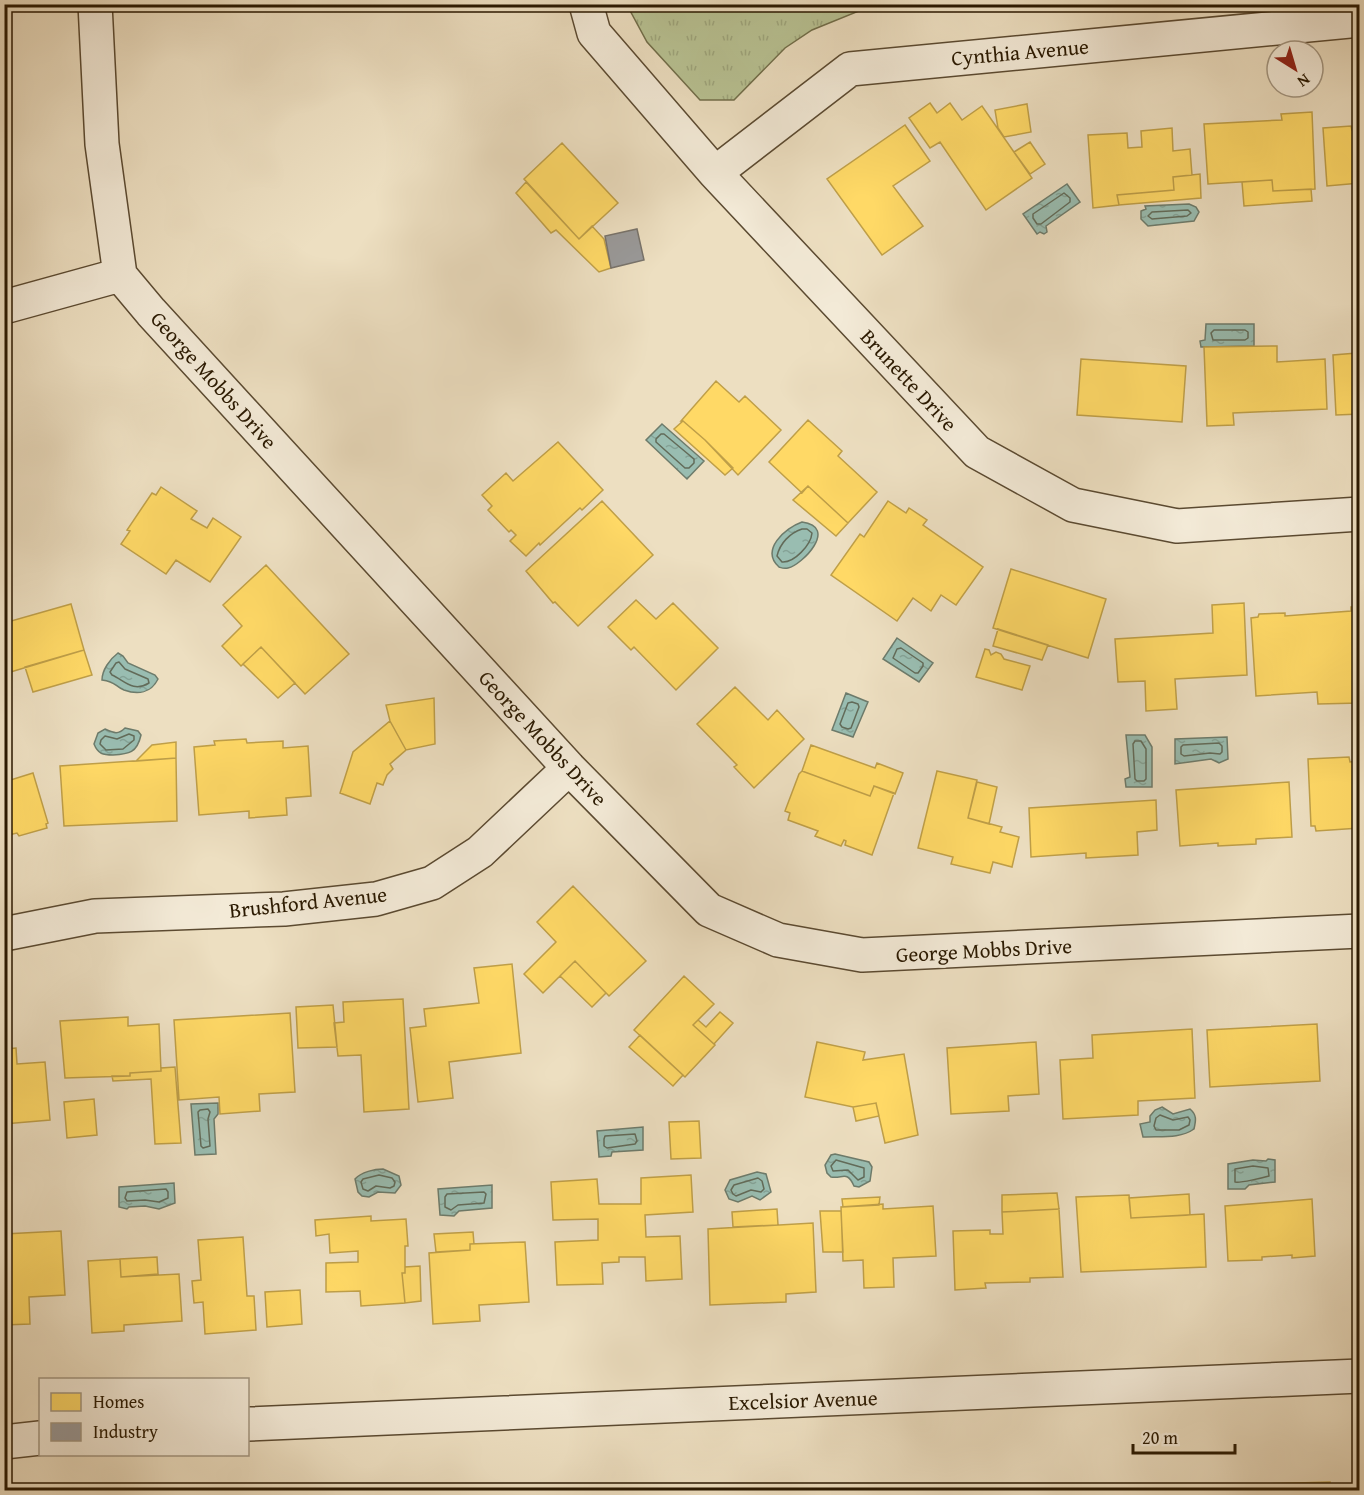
<svg xmlns="http://www.w3.org/2000/svg" width="1364" height="1495" font-family="'Gentium Book Plus',serif">
<style>
.grass{fill:url(#grass-tufts);stroke:#716e4a;stroke-width:1.5}
.water{fill:url(#water-ripples);stroke:#6d7b6b;stroke-width:1.5}
.homes{fill:#ffd966;stroke:#bf9f48;stroke-width:1.5}
.industry{fill:#999;stroke:#78736b;stroke-width:1.5}
.lines{fill:none;stroke-linecap:round;stroke-linejoin:round}
.shore{stroke:#626b59;stroke-width:1.5}
.minor-casing{stroke:#5b4a31;stroke-width:36}
.minor{stroke:#f3ead7;stroke-width:33}
.labels{text-anchor:middle;dominant-baseline:central;stroke-width:6;stroke-linejoin:round;paint-order:stroke}
.street-label{font-size:21px;fill:#2a1901;stroke:#f3ead7}
</style>
<defs>
<pattern id="grass-tufts" width="24" height="20" patternUnits="userSpaceOnUse" patternTransform="scale(1.5)"><rect width="24" height="20" fill="#b8c293"/><path d="M3 7l-1-3M5 7V3M7 7l1-3M15 17l-1-3M17 17v-4M19 17l1-3" fill="none" stroke="#9ea67d"/></pattern>
<pattern id="water-ripples" width="26" height="14" patternUnits="userSpaceOnUse" patternTransform="scale(1.5)"><rect width="26" height="14" fill="#99bdb1"/><path d="M2 4q2-2 4 0t4 0M15 11q2-2 4 0t4 0" fill="none" stroke="#84a296"/></pattern>
</defs>
<rect width="100%" height="100%" fill="#eddfc1"/>
<filter id="stains"><feTurbulence type="fractalNoise" baseFrequency=".00333" numOctaves="4"/><feColorMatrix values="0 0 0 0 .2 0 0 0 0 .09 0 0 0 0 .02 0 0 0 .5 -.17"/></filter>
<radialGradient id="worn" r=".72"><stop offset=".6" stop-color="#630" stop-opacity="0"/><stop offset="1" stop-color="#630" stop-opacity=".3"/></radialGradient>
<path class="grass" d="M855 5 859 11 812 30 785 48 734 100H700L647 42 627 5Z"/>
<path class="water" d="M1067 184 1080 202 1046 226 1047 232 1044 234 1040 232 1037 234 1023 214Z
M1189 204 1196 207 1199 212 1194 221 1148 226 1141 219V211L1146 209 1145 206Z
M1206 324H1254V346L1201 347 1200 341 1205 340Z
M662 424 704 461 687 479 646 440Z
M802 522C839 527 802 565 788 568 784 569 782 568 779 567 760 550 785 528 802 522Z
M897 638 933 663 919 682 883 659Z
M118 653 123 656 128 663 155 675 158 679C151 693 138 695 124 690 114 686 117 682 102 680 102 670 110 659 118 653Z
M846 693 868 702 853 737 832 730Z
M125 728 138 731 141 735C137 753 129 754 113 755 103 755 98 754 94 744L98 733 105 729C114 733 118 735 125 728Z
M1126 735H1145L1152 747V787H1126L1125 779 1130 777Z
M1227 737 1228 759 1219 763 1211 759 1175 764V739Z
M218 1103V1114L214 1119 216 1154 195 1155 191 1104Z
M1162 1107 1173 1114 1190 1109C1197 1115 1196 1120 1194 1129 1180 1139 1161 1136 1143 1137L1140 1124 1150 1122V1116L1155 1110Z
M643 1127V1150L612 1152 611 1156 599 1157 597 1131Z
M835 1154 869 1162 872 1167 870 1181 859 1187 854 1186C847 1170 843 1179 831 1177L827 1173 825 1165 831 1155Z
M1268 1159 1275 1160V1182L1249 1185 1245 1189H1228V1164L1253 1160 1266 1161Z
M383 1169 399 1176 401 1185 395 1193 378 1192 369 1197 362 1196 358 1192 355 1179C361 1172 375 1169 383 1169Z
M757 1172 766 1174 771 1192 760 1200 752 1196 738 1202 729 1199 725 1190 730 1180Z
M174 1183 175 1203 159 1209 145 1206 129 1207 127 1209 119 1207V1187Z
M492 1185V1208L459 1211 454 1216 440 1215 438 1189Z"/>
<path class="homes" d="M930 103 937 113 950 103 962 120 982 106 1032 178 986 210 940 142 930 148 909 118Z
M1027 104 1031 132 1004 137 998 128 995 110Z
M1312 112 1315 189 1273 191 1272 180 1208 184 1204 124 1282 120 1281 114Z
M905 125 930 161 893 186 923 226 882 255 827 179Z
M1351 126 1352 130 1360 129V183L1327 186 1323 128Z
M1172 128 1173 151 1190 149 1192 175 1173 177 1174 190 1117 195 1119 205 1093 208 1088 135 1127 133 1128 148 1142 147 1141 131Z
M1030 142 1045 164 1030 174 1014 152Z
M562 143 618 203 579 239 524 179Z
M1200 174 1201 198 1119 205 1117 195 1174 190 1173 177Z
M1272 180 1273 191 1311 189 1312 201 1244 206 1242 182Z
M526 182 579 239 592 226 604 239 611 268 599 272 556 230 551 233 516 193Z
M1277 346V362L1325 359 1327 409 1233 413 1234 425 1207 426 1204 347Z
M1357 353H1360V414L1336 415 1333 355Z
M1081 359 1186 366 1182 422 1077 415Z
M716 381 739 402 745 396 781 430 738 475 705 440 683 421H681Z
M808 420 842 451 838 456 877 492 848 523 808 486 802 493 769 462Z
M683 421 705 440 733 468 725 475 674 429Z
M558 442 603 490 582 510 580 508 540 545 539 543 526 556 510 541 516 535 511 530 509 532 488 510 492 506 482 495 506 473 513 481Z
M808 486 848 523 836 536 793 500Z
M161 487 197 511 191 519 207 528 213 518 241 537 210 582 176 560 166 574 121 544 130 531 127 530 152 493 156 495Z
M602 501 653 555 578 626 555 602 553 603 526 571Z
M888 501 906 513 909 508 927 520 923 525 983 567 956 605 941 595 931 611 913 598 897 621 831 575 860 534 864 537Z
M266 565 349 654 305 694 261 647 241 666 222 646 242 626 223 605Z
M1011 569 1106 599 1088 658 993 628Z
M636 600 656 619 673 603 718 648 676 690 634 647 631 650 608 627Z
M1244 603 1247 675 1175 679 1177 709 1146 711 1145 681 1118 682 1115 639 1213 633 1212 605Z
M71 604 84 650 4 674V623Z
M1351 607H1360V703L1318 704 1317 692 1256 696 1251 618 1258 617 1259 614 1285 613V616L1351 611Z
M998 629 1048 645 1042 660 993 646Z
M261 647 295 683 278 698 243 664Z
M985 649 989 650 991 655 996 652 1001 654 1004 659 1030 666 1022 690 976 677Z
M84 650 92 675 33 692 25 667Z
M735 687 768 720 777 710 804 739 754 788 734 767 737 765 697 724Z
M434 698 435 744 406 750 390 721 386 705Z
M390 721 406 750 390 764 393 769 387 775 383 785 377 783 370 804 340 793 353 752Z
M246 739 247 743 283 741V748L308 746 311 796 286 798 287 815 249 818V811L199 815 194 747 215 745 214 741Z
M176 742V758L136 761 152 745Z
M811 745 875 768 877 763 903 773 895 794 874 786 870 796 802 771Z
M1349 757 1350 762 1360 761V828L1316 831 1315 826H1311L1308 759Z
M176 758 177 821 64 826 60 766Z
M802 771 870 796 874 786 894 793 872 855 845 845 846 841 844 840 841 846 815 836 818 831 788 820 790 813 785 811 799 774Z
M937 771 977 780 968 818 1002 827 1000 832 1019 837 1012 867 993 862 990 873 951 864 953 857 918 848Z
M33 773 48 823 46 824 47 828 19 836 17 833 4 836V782Z
M977 782 997 787 989 824 968 818Z
M1289 782 1292 837 1256 839V844L1218 846V843L1180 846 1176 790Z
M1156 800 1157 830 1137 832 1138 855 1086 858V853L1031 857 1029 808Z
M573 886 646 961 609 996 575 961 543 993 524 974 556 942 537 922Z
M575 961 606 993 592 1007 560 976Z
M512 964 521 1053 449 1062 453 1098 418 1102 410 1028 426 1026 424 1009 479 1003 474 968Z
M684 976 714 1004 693 1025 715 1045 685 1077 634 1030Z
M403 999 409 1109 364 1112 361 1055 338 1056 334 1023 344 1022 343 1002Z
M333 1005 337 1047 298 1048 296 1007Z
M720 1012 733 1023 714 1044 693 1025 698 1020 706 1027Z
M290 1013 295 1092 259 1094 260 1111 220 1114 219 1097 179 1100 174 1020Z
M128 1017V1026L159 1024 161 1071 130 1073V1076L65 1078 60 1021Z
M1317 1024 1320 1081 1210 1087 1207 1030Z
M1192 1029 1195 1098 1138 1101V1115L1063 1119 1060 1060 1093 1058 1092 1035Z
M640 1035 683 1075 673 1086 629 1047Z
M817 1042 865 1052 863 1060 904 1054 918 1135 885 1143 876 1103 853 1107 805 1097Z
M1036 1042 1039 1094 1008 1096 1009 1111 951 1114 947 1048Z
M16 1048 17 1064 45 1062 50 1120 4 1124V1049Z
M175 1067 181 1143 155 1144 151 1079 113 1081 112 1076H130V1073L161 1071V1068Z
M94 1099 97 1135 67 1138 64 1102Z
M876 1103 879 1116 856 1121 853 1107Z
M699 1121 701 1158 671 1159 669 1122Z
M691 1175 693 1212 645 1215 646 1237 680 1236 682 1279 646 1281 645 1257H619V1262L602 1263 603 1284 557 1285 555 1242 598 1240V1219L553 1220 551 1182 597 1179 599 1204H641V1178Z
M1057 1193 1059 1209 1002 1212V1195Z
M1189 1194 1190 1215 1131 1218 1129 1198Z
M1129 1195 1131 1218 1204 1214 1206 1267 1081 1272 1076 1197Z
M880 1197 879 1205 843 1207 842 1199Z
M1312 1199 1315 1256 1292 1258V1255L1262 1257V1260L1228 1261 1225 1206Z
M883 1204V1209L933 1206 936 1256 893 1258 894 1287 864 1288 863 1260 843 1261 841 1207Z
M777 1209 778 1225 733 1227 732 1212Z
M1059 1209 1063 1277 1030 1278V1282L985 1283 986 1288 955 1290 953 1231 990 1230V1234H1003L1002 1212Z
M820 1211H841L843 1252H823Z
M371 1216V1221L406 1219 408 1246H405V1273H402L405 1303 361 1306 360 1291 326 1292V1263L358 1262V1251L330 1253 329 1234 316 1236 315 1220Z
M813 1223 816 1292 786 1294V1302L710 1305 708 1229Z
M61 1231 65 1295 29 1297 30 1324 4 1325V1234Z
M473 1232 474 1244H470V1250L436 1252 434 1234Z
M243 1237 247 1296H254L256 1330 205 1334 203 1302 194 1303 192 1281 201 1280 198 1240Z
M525 1242 529 1302 479 1305 480 1321 433 1324 429 1253 470 1250V1244Z
M157 1257 158 1274 121 1277 120 1259Z
M120 1259 121 1277 179 1274 182 1321 124 1325V1331L92 1333 88 1261Z
M420 1266 421 1301 405 1303 402 1273H405V1267Z
M300 1290 302 1324 267 1327 265 1292Z
M1330 1482V1490H1265V1484Z
M1137 1487V1490H1093Z"/>
<path class="industry" d="M637 229 644 260 611 268 605 236Z"/>
<g class="lines">
<path class="shore" d="M1064 193 1070 198V202L1041 224H1037L1033 218V214Z
M1188 210 1191 213 1187 216 1152 219 1148 216 1152 212Z
M1214 330H1245L1248 332V338L1245 340H1213L1211 333Z
M661 434H664L694 459V463L689 468H685L656 442V439Z
M802 529H807L812 533C811 545 794 563 782 562L777 556C780 543 790 533 802 529Z
M901 648 923 663V666L918 673H915L893 658 897 649Z
M119 662 125 669 148 679 149 683C133 693 124 680 112 675L110 672 116 663Z
M852 702 858 704 859 707 851 728 848 729 842 727 840 724 848 703Z
M129 734 134 736V740L123 749 106 750 100 744 101 740 105 736 117 739Z
M1135 741H1141L1146 749V779L1144 781H1137L1135 779 1133 744Z
M1219 743 1222 746V752L1220 754 1210 753 1184 756 1181 754V747L1183 745Z
M208 1109 210 1112 208 1119 210 1146 203 1148 201 1146 198 1112 200 1110Z
M1160 1115 1173 1120 1188 1117 1190 1120 1189 1125 1179 1130H1156L1154 1126 1156 1118Z
M635 1134 637 1141 635 1144 607 1148 604 1146V1139L605 1136Z
M836 1160 864 1168V1177L858 1180 848 1170 833 1171 831 1166Z
M1253 1166 1268 1168 1269 1176C1262 1178 1241 1183 1235 1182V1169Z
M379 1175 392 1178 395 1182 394 1186 390 1188 376 1186 368 1191 363 1189 361 1182 363 1179Z
M758 1178 762 1181 764 1189 761 1192 751 1190 736 1196 733 1194 731 1190 734 1185Z
M166 1189 168 1192V1198L159 1202 145 1200 127 1201 125 1198 127 1192Z
M484 1192 486 1194 484 1203 458 1205 451 1210 445 1207V1197L447 1194Z"/>
<defs>
<path id="minor" d="M95 4 102 144 120 275 151 312 569 768 709 910 778 940 862 955 1360 931
M586 4 594 33 715 173 977 452 1073 505 1177 526 1360 514
M715 173 850 69 1360 20
M4 307 120 275
M4 934 95 916 284 909 376 899 432 883 480 852 569 768
M248 1424 1360 1376
M4 1442 40 1438"/>
</defs>
<use href="#minor" class="minor-casing"/>
<use href="#minor" class="minor"/>
</g>
<g class="labels">
<g class="street-label">
<text transform="translate(1020 52) rotate(-5)">Cynthia Avenue</text>
<text transform="translate(214 380) rotate(48)">George Mobbs Drive</text>
<text transform="translate(909 380) rotate(47)">Brunette Drive</text>
<text transform="translate(543 738) rotate(47)">George Mobbs Drive</text>
<text transform="translate(308 902) rotate(-6)">Brushford Avenue</text>
<text transform="translate(984 950) rotate(-3)">George Mobbs Drive</text>
<text transform="translate(803 1400) rotate(-2)">Excelsior Avenue</text>
</g>
</g>
<rect width="1364" height="1495" fill="none" stroke="#eddfc1" stroke-width="24"/>
<rect x="6" y="6" width="1352" height="1483" fill="none" stroke="#2a1901" stroke-width="3"/>
<rect x="12" y="12" width="1340" height="1471" fill="none" stroke="#2a1901" stroke-width="1.5"/>
<rect x="39" y="1378" width="210" height="78" fill="#f3ead7" stroke="#a39681" stroke-width="1.5"/>
<rect x="51" y="1393" width="30" height="18" fill="#ffd966" stroke="#a39681" stroke-width="1.5"/>
<text x="93" y="1408" font-size="18" fill="#2a1901">Homes</text>
<rect x="51" y="1423" width="30" height="18" fill="#999999" stroke="#a39681" stroke-width="1.5"/>
<text x="93" y="1438" font-size="18" fill="#2a1901">Industry</text>
<g transform="translate(1295 69) rotate(143)"><circle r="28" fill="#f3ead7" stroke="#a39681" stroke-width="1.5"/>
<path d="M0-4.5L10 22L0 15L-10 22Z" fill="#8f2418"/>
<text y="-9" font-size="16" font-weight="bold" text-anchor="middle" fill="#2a1901">N</text>
</g>
<path d="M1133 1444v9h102v-9" fill="none" stroke="#2a1901" stroke-width="3"/>
<text x="1142" y="1444" font-size="18" fill="#2a1901" stroke="#f3ead7" stroke-width="4.5" paint-order="stroke">20 m</text>
<rect width="100%" height="100%" filter="url(#stains)"/>
<rect width="100%" height="100%" fill="url(#worn)"/>
</svg>
